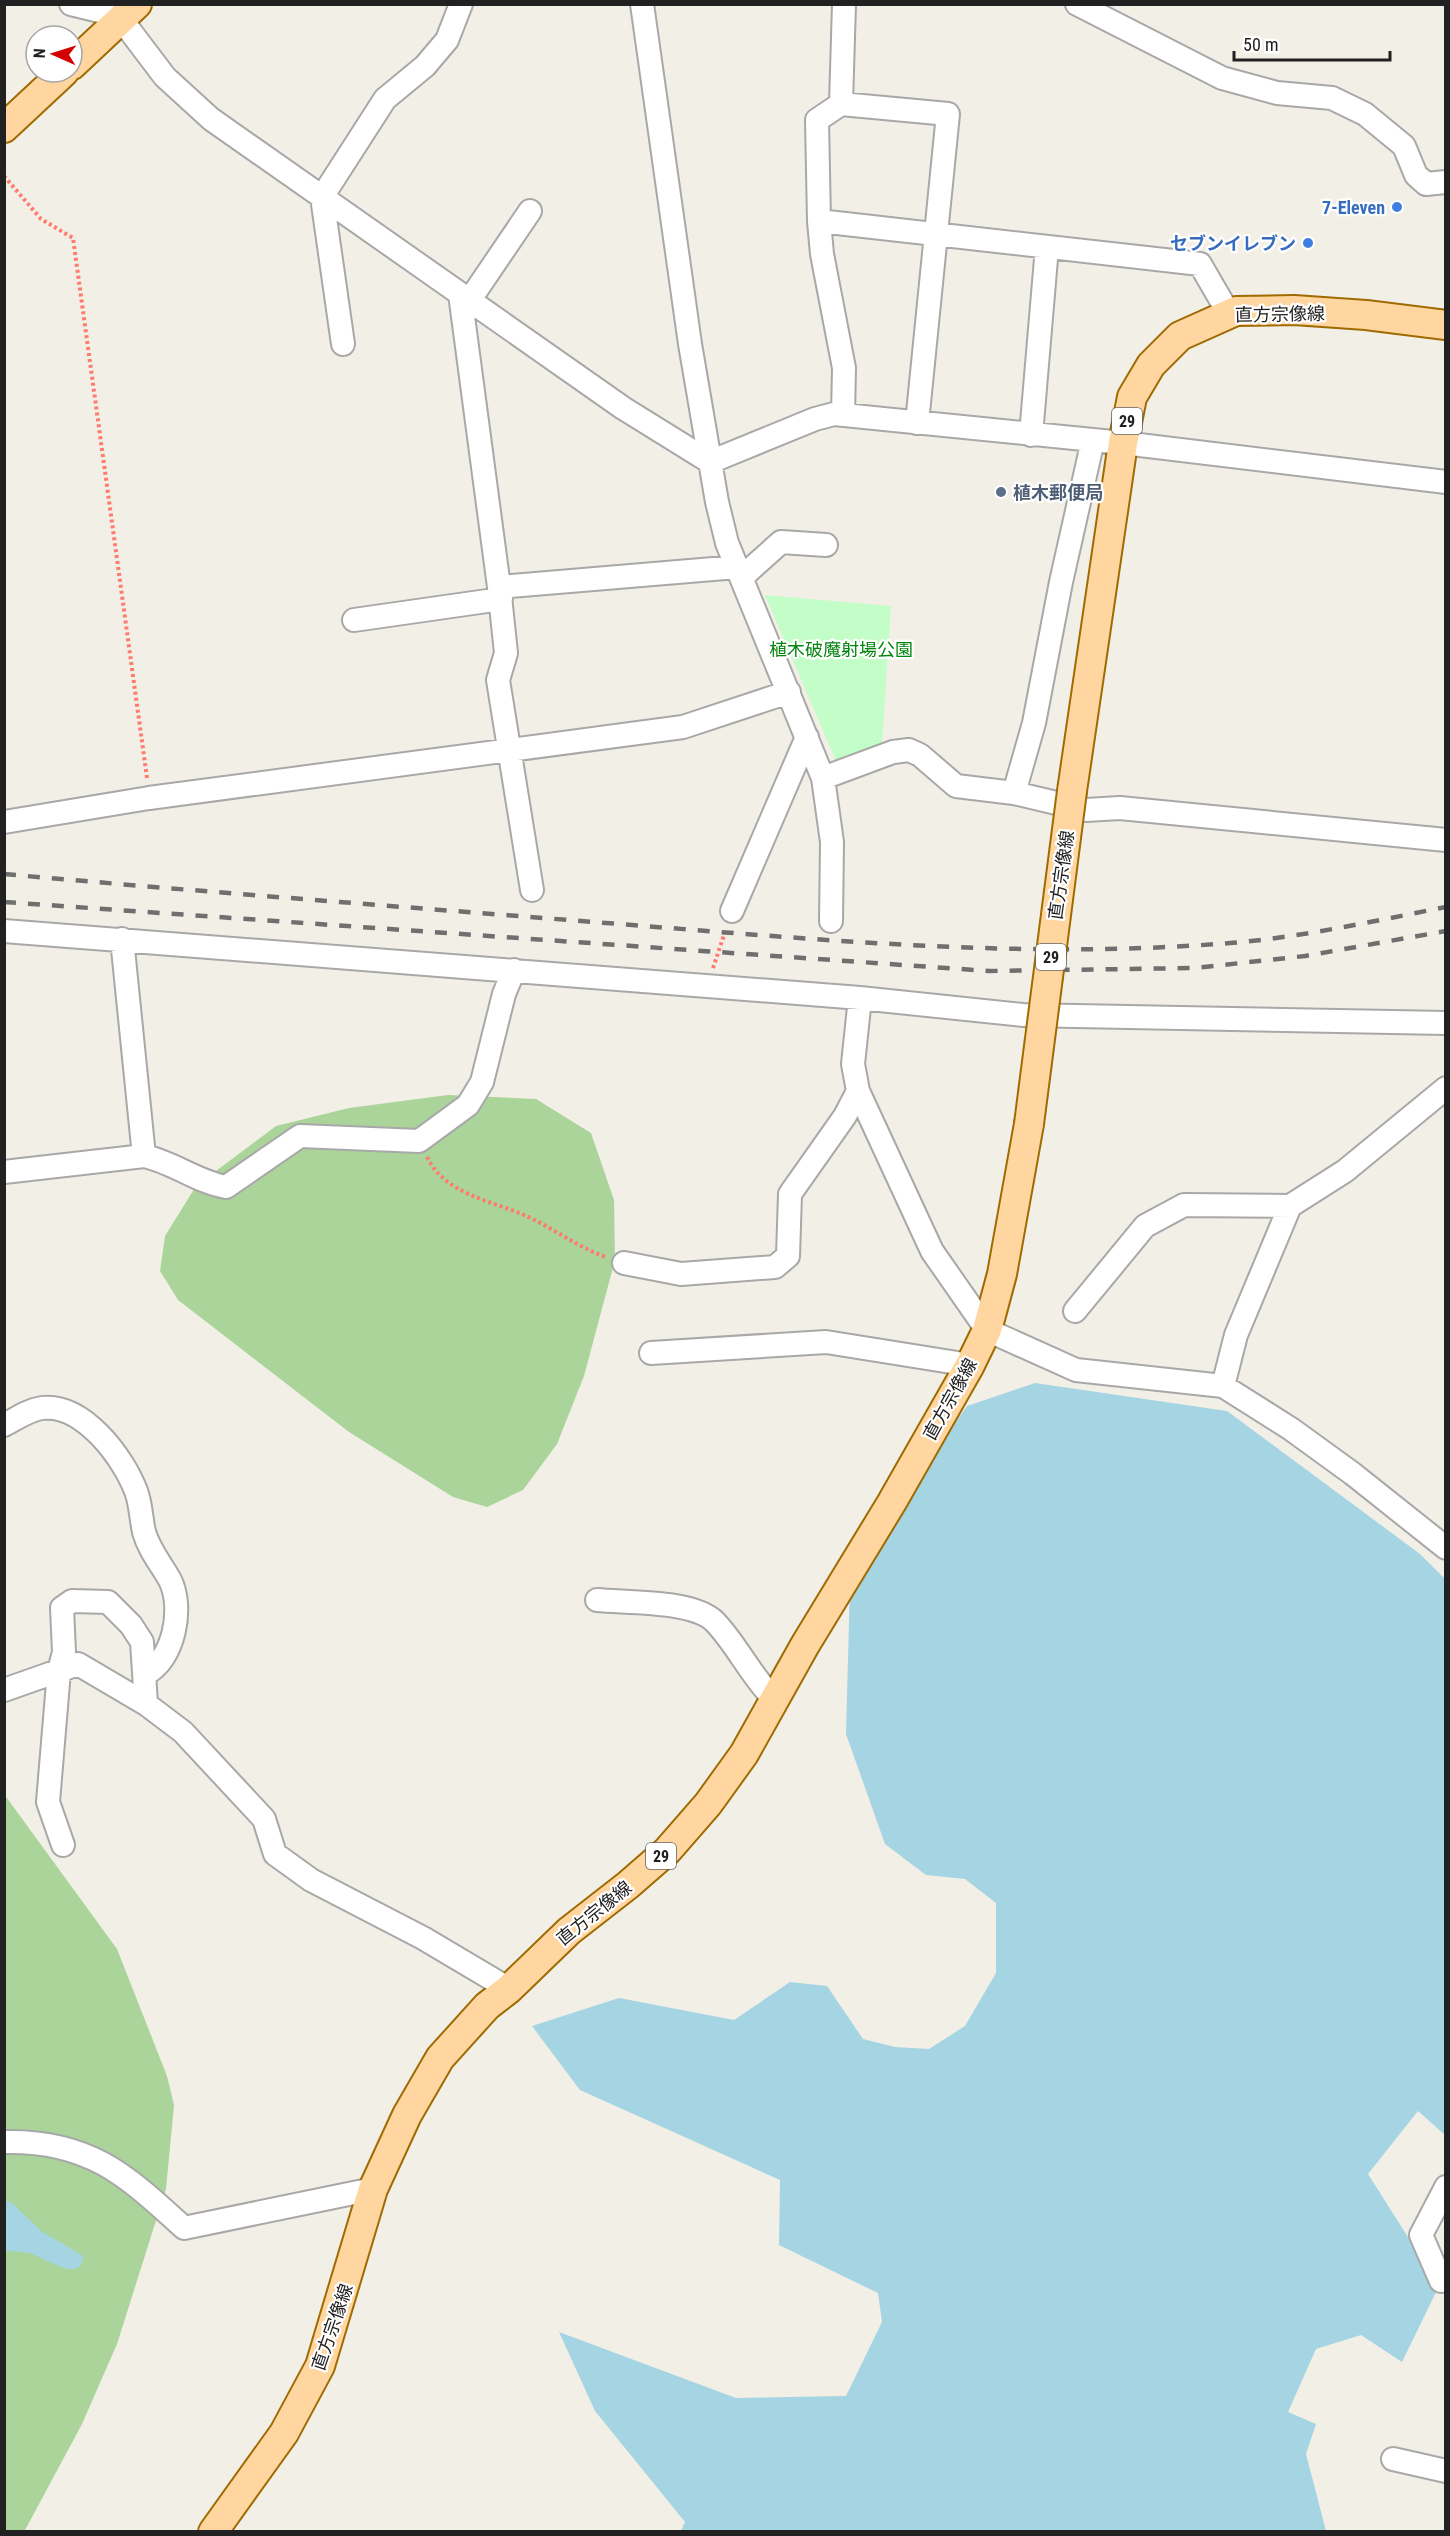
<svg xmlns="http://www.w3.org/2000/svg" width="1450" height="2536" font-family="'Roboto Condensed','Noto Sans JP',sans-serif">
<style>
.forest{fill:#aad49a}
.park{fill:#c3fdc8}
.water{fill:#a5d4e2}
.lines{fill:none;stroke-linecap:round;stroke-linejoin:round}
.minor-casing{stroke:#a8a8a8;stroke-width:26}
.major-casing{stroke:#9f6b00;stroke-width:32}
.path{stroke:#ff7b6c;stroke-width:4;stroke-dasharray:3 3;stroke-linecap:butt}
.minor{stroke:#fff;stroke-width:22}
.major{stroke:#ffd6a0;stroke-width:28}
.rail{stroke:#6f6f6f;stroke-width:4.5;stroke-dasharray:12 12;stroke-linecap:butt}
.major-bridge-casing{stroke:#9f6b00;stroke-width:32;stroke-linecap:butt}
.major-bridge{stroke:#ffd6a0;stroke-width:28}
.shop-dot{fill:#3f7fe0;stroke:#fff;stroke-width:2}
.service-dot{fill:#5c6f8a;stroke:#fff;stroke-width:2}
.labels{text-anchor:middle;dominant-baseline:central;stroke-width:4.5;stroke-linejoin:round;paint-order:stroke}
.shield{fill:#fff;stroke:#646464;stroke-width:1.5}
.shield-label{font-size:16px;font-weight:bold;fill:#212121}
.shop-label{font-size:18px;font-weight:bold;fill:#366cbe;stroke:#fff;text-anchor:end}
.street-label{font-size:18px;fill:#212121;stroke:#fff}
.service-label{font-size:18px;font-weight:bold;fill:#4e5e75;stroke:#fff;text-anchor:start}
.park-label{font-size:18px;fill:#058510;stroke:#fff}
</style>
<rect width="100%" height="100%" fill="#f2efe7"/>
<path class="forest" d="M448 1095 536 1099 591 1133 614 1200 615 1260 584 1376 557 1444 523 1490 487 1507 453 1497 349 1432 178 1300 160 1271 165 1236 196 1186 276 1126 349 1108Z
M4 1794 117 1949 167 2076 174 2105 166 2189 117 2344 82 2424 24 2532 4 2531Z"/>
<path class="park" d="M765 595 891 606 882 744 836 761Z"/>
<path class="water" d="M1035 1383 1227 1411 1420 1554 1445 1579V2135L1418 2111 1368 2174 1439 2286 1402 2362 1361 2335 1316 2349 1288 2412 1316 2424 1306 2454 1326 2531H681L685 2522 595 2411 559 2332 736 2398 846 2396 882 2322 878 2293 779 2245 780 2180 580 2090 532 2026 619 1998 734 2020 790 1982 827 1986 863 2039 895 2047 929 2049 965 2026 996 1973V1903L965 1879 926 1875 885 1844 846 1734 850 1585 893 1510 967 1406Z
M4 2200 12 2203 41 2231 83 2256C82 2286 43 2256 29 2253 21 2251 12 2252 5 2251Z"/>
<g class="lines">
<defs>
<path id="minor" d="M71 4 112 14 121 19 165 77 211 119 623 408 710 462 815 419 834 414 1123 443 1446 482
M642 4 690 344 717 502 727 543 823 778 832 842 831 921
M844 4 841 104 817 120 819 221 1200 264 1229 314
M1077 4 1222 78 1277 93 1332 98 1365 114 1404 146 1416 175 1426 184 1446 182
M841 104 948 114 917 423
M819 221 822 254 844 368 843 415
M460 294 499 587 737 567
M469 301 530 211
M343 344 322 197 385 99 425 66 447 40 461 4
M1031 435 1047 247
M742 577 781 542 826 545
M499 587 506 653 498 680 532 890
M354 620 501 599
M823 778 893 752 909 750 920 755 956 786 1014 793 1086 810 1120 808 1446 840
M1014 793 1034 723 1061 582 1093 440
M4 822 149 798 683 727 789 692
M732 911 807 737
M4 931 860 998 1023 1015 1446 1023
M122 939 144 1156
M860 998 853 1064 858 1091 932 1251 987 1330 1076 1370 1223 1386 1291 1429 1353 1474 1446 1548
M4 1172 144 1156C173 1162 197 1182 226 1187L300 1136 419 1141 468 1105 482 1082 504 994 514 970
M624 1263 681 1274 775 1267 788 1256 790 1194 845 1116 858 1091
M1075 1311 1145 1226 1184 1205 1290 1206
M651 1353 826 1342 970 1365
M1223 1386 1236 1335 1290 1206 1345 1171 1446 1088
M4 1425C16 1419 28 1410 42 1408 83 1403 123 1457 136 1491 141 1504 141 1519 144 1532 149 1550 161 1564 170 1580 184 1608 174 1660 145 1674
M597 1600C627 1603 694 1600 715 1622 737 1645 751 1676 774 1699
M4 1690 78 1664 146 1704 183 1732 264 1819 275 1854 311 1880 423 1938 509 1989
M63 1845 48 1802 59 1671 64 1652 62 1608 72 1601 108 1602 131 1625 142 1642 146 1704
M4 2142C89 2140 126 2175 184 2228L373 2189
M1441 2281 1421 2235 1446 2187
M1393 2459 1446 2471"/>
<path id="major" d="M72 65 137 4
M4 128 64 72
M1072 791 1123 443 1132 397 1151 365 1180 336 1236 311 1294 310 1366 315 1446 325
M213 2532 284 2433 320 2366 373 2189 407 2115 440 2058 487 2006 509 1989 569 1931 628 1885 667 1851 708 1804 744 1754 805 1645 892 1502 970 1365 987 1330 1002 1274 1029 1124"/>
</defs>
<use href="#minor" class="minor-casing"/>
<use href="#major" class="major-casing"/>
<path class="path" d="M4 176 41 219 73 238 147 778
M713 968 726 929
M427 1157C445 1194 489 1200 524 1215 552 1227 577 1247 606 1257"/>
<use href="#minor" class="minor"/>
<use href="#major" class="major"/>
<path class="rail" d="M4 874C205 892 406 907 606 923 814 939 1022 960 1230 943 1303 937 1374 921 1446 907
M4 902 989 971 1195 968 1305 956 1446 931"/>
<defs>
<path id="major-bridge" d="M1029 1124 1072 791"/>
</defs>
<use href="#major-bridge" class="major-bridge-casing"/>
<use href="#major-bridge" class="major-bridge"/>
</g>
<g class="shop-dot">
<circle cx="1397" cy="207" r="6"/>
<circle cx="1308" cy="243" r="6"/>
</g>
<circle class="service-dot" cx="1001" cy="492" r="6"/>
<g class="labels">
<g class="shield">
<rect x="1112" y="408" width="30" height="26" rx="4.5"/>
<rect x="1036" y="944" width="30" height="26" rx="4.5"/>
<rect x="646" y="1843" width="30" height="26" rx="4.5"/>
</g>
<g class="shield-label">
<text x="1127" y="421">29</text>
<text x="1051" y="957">29</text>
<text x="661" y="1856">29</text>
</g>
<g class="shop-label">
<text x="1385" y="207">7-Eleven</text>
<text x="1296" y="243">セブンイレブン</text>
</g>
<g class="street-label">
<text transform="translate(1280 314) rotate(-1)">直方宗像線</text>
<text transform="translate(1061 875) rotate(-82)">直方宗像線</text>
<text transform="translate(950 1399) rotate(-61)">直方宗像線</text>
<text transform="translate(594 1913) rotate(-39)">直方宗像線</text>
<text transform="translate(332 2327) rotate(-71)">直方宗像線</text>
</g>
<g class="service-label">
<text x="1013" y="492">植木郵便局</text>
</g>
<g class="park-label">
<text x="841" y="649">植木破魔射場公園</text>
</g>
</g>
<rect width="1450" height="2536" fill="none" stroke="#212121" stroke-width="12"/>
<g transform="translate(54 54) rotate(273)"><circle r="28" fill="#ffffff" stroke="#a6a6a6" stroke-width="1.5"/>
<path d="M0-4.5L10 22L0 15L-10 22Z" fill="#d30100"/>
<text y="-9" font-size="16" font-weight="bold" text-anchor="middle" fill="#212121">N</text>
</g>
<path d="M1234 51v9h156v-9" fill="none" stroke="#212121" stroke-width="3"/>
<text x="1243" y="51" font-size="18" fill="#212121" stroke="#ffffff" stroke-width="4.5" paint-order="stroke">50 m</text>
</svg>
